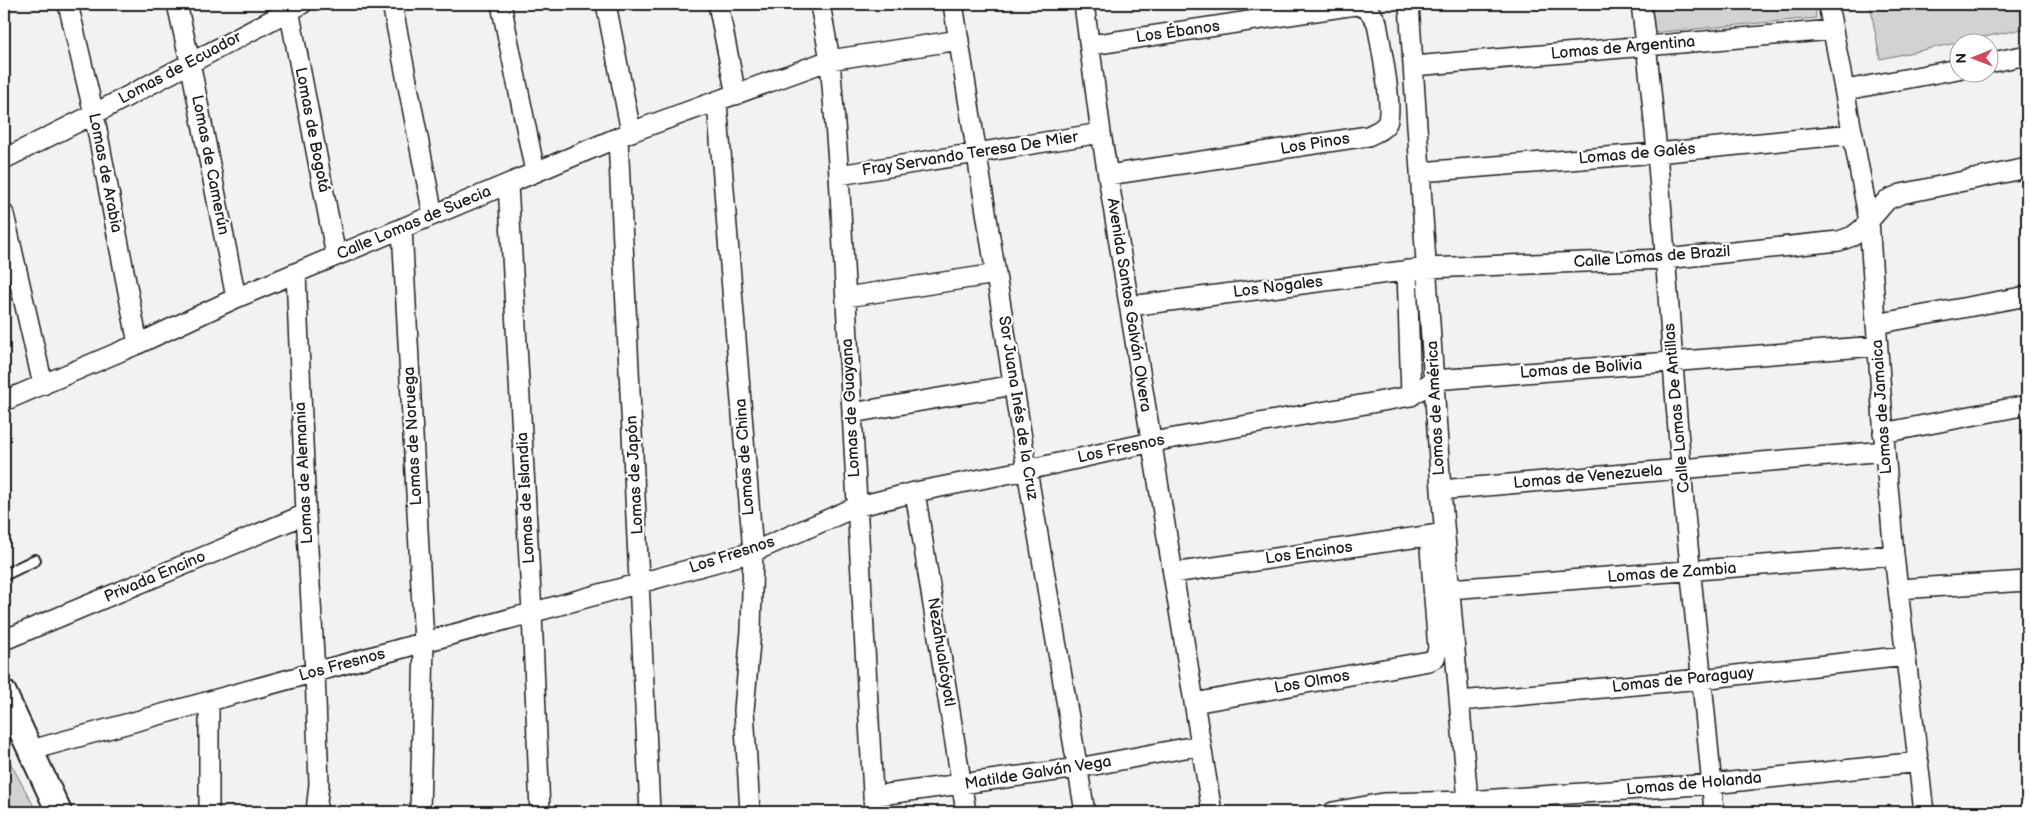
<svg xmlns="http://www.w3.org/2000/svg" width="2031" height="816" font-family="'Balsamiq Sans',sans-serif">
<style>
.green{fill:#d2d2d2;stroke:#777}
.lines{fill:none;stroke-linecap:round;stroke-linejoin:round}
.service-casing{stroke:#1c1c1c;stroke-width:14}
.minor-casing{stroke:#1c1c1c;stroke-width:22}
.tertiary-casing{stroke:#1c1c1c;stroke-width:28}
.service{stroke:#fff;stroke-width:10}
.minor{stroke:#fff;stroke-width:19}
.tertiary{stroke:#fff;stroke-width:24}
.labels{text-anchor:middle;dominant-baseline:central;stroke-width:4.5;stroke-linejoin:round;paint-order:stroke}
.street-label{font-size:16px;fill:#1c1c1c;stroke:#fff}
</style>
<rect width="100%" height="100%" fill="#f2f2f2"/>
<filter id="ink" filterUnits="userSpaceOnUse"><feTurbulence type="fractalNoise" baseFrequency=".02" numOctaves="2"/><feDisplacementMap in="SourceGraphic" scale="10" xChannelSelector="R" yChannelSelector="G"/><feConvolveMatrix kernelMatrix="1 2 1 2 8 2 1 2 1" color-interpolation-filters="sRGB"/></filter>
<g filter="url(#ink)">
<path class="green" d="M1647 4H1815L1816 18 1651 33Z
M1870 4H2027V28L1880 59Z
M4 751 37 812H4Z"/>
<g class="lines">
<defs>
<path id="service" d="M4 575 35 560"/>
<path id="minor" d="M68 4 94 114 138 344
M177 4 190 62 236 298
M288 4 336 256
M392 4 433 215
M501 4 535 172
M606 4 631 132
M718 4 736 95
M820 4 830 60 839 175 874 812
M953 4 1027 470 1085 812
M1084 4 1101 133 1212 812
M1409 4 1441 490 1469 812
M1641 4C1661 157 1668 313 1681 467 1690 582 1705 697 1714 812
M1828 4 1869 221 1885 451 1894 555 1924 812
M1091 45 1355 5C1366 6 1372 13 1377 23 1380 42 1394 108 1387 123 1383 130 1376 132 1368 136L1108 175
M1988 63 2027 55
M1414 66 1832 30
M1846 90 1958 69
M717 102 753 552 751 631 744 710 750 812
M618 138 650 812
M4 159 94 114 302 4
M1420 172 1656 153 1853 134
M839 175 1101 133
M508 184 532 613 540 812
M4 214 43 385
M402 228 424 643 420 812
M1407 270 1411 396
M296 273 306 514 315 673 319 784 316 812
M846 297 996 274
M1130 306 1427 268 1665 259 1839 241 1853 236 1862 229 1887 200 1901 194 2027 168
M1876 324 2027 296
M4 401 138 344 236 298 631 132 830 60 959 40
M852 413 1014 385
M1883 433 2027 405
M1441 490 1885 451
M915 492 966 812
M1173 573 1439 534
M1449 589 1894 555
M1898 589 2027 581
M4 640 306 514
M1460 701 1701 679 1905 656
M209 702V806
M1194 703 1429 661 1435 658 1438 649 1429 536
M31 750 753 552 856 507 915 492 1027 470 1152 442 1411 396 1434 380 1877 346
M873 796 1078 768 1201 745
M1333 812 1383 803 1468 801 1712 784 1919 762"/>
<path id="tertiary" d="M4 693 59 812"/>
</defs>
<use href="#service" class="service-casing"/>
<use href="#minor" class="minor-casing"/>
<use href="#tertiary" class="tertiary-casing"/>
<use href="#service" class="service"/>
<use href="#minor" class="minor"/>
<use href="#tertiary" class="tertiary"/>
</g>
</g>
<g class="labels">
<g class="street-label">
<text transform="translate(1178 32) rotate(-8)">Los Ébanos</text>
<text transform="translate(1623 48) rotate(-5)">Lomas de Argentina</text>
<text transform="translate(180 68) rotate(-28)">Lomas de Ecuador</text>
<text transform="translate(312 130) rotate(79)">Lomas de Bogotá</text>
<text transform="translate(1315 144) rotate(-9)">Los Pinos</text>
<text transform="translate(970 154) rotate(-9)">Fray Servando Teresa De Mier</text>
<text transform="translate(1637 154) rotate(-5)">Lomas de Galés</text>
<text transform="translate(210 165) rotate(79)">Lomas de Camerún</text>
<text transform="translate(105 173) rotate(79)">Lomas de Arabia</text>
<text transform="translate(414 223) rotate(-23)">Calle Lomas de Suecia</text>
<text transform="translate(1652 257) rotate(-4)">Calle Lomas de Brazil</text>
<text transform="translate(1278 287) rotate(-7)">Los Nogales</text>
<text transform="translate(1129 305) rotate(81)">Avenida Santos Galván Olvera</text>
<text transform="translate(1581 369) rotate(-4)">Lomas de Bolivia</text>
<text transform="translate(1882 407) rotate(-94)">Lomas de Jamaica</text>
<text transform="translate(851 408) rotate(-93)">Lomas de Guayana</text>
<text transform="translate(1018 408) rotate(81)">Sor Juana Inés de la Cruz</text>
<text transform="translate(1436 408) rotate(-93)">Lomas de América</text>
<text transform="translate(1677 408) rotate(-95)">Calle Lomas De Antillas</text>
<text transform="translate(413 436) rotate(-93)">Lomas de Noruega</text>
<text transform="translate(1121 449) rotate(-12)">Los Fresnos</text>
<text transform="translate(745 457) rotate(-94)">Lomas de China</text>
<text transform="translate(304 473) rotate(-93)">Lomas de Alemania</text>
<text transform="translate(635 475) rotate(-93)">Lomas de Japón</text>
<text transform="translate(1588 477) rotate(-5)">Lomas de Venezuela</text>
<text transform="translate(526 498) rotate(-93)">Lomas de Islandia</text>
<text transform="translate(1309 553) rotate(-8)">Los Encinos</text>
<text transform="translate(732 555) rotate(-18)">Los Fresnos</text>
<text transform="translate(1672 573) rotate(-4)">Lomas de Zambia</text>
<text transform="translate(155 577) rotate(-23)">Privada Encino</text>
<text transform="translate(941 652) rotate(81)">Nezahualcóyotl</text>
<text transform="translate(342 665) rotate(-15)">Los Fresnos</text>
<text transform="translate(1683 680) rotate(-6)">Lomas de Paraguay</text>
<text transform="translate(1312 682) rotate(-10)">Los Olmos</text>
<text transform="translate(1038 773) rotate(-9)">Matilde Galván Vega</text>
<text transform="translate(1694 784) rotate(-5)">Lomas de Holanda</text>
</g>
</g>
<rect width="2031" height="816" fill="none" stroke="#fff" stroke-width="20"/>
<rect x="10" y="10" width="2011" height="796" fill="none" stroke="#1c1c1c" stroke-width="2" filter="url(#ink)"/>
<g transform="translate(1974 58) rotate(269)"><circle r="24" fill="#ffffff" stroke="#a4a4a4"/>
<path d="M0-4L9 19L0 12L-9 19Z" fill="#d1495b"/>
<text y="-8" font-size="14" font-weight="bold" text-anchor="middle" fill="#1c1c1c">N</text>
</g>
</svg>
